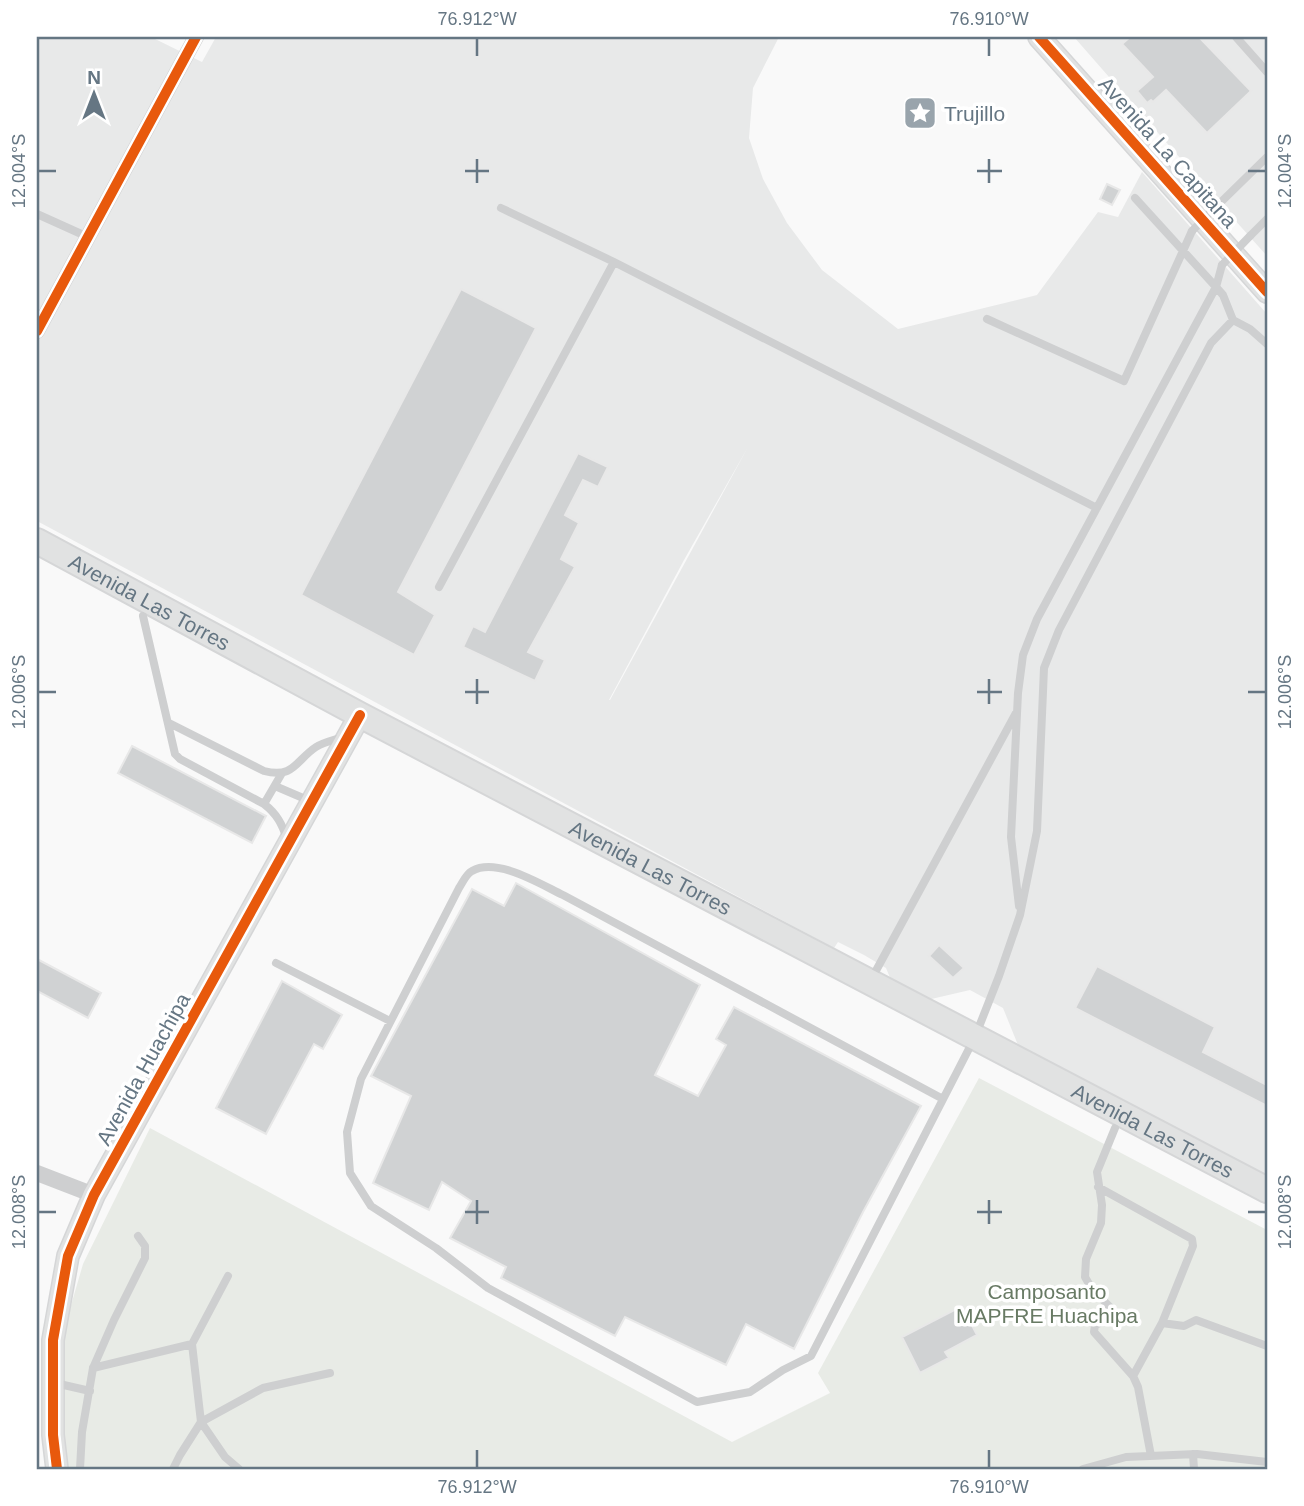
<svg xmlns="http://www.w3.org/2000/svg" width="1304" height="1506" font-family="Arial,sans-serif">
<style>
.built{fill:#e8e9e9;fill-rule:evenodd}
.green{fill:#e8ebe6}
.building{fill:#d0d2d3;stroke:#e8e8e8;stroke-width:2}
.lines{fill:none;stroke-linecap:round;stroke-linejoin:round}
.secondary-casing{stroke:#d5d6d7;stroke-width:24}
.primary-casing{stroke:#d5d6d7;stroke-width:28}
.lane{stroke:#cecfd0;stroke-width:8}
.street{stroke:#cecfd0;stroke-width:16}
.secondary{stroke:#e1e2e2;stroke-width:21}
.primary{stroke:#e1e2e2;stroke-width:24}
.lane-bridge{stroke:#cecfd0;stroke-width:8}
.cycleway-casing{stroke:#fff;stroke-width:15}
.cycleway{stroke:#e8590c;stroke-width:10}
.ticks{fill:none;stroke:#657683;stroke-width:2.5}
.labels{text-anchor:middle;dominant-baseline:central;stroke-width:7;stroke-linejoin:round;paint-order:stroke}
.poi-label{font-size:21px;fill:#657683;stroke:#fff;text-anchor:start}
.street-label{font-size:21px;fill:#657683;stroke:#fff}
.park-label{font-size:21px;fill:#687a64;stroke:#fff}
.neatline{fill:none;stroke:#657683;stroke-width:2.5}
.ticks-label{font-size:18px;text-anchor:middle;fill:#657683}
</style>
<rect width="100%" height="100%" fill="#f9f9f9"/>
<path class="built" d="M37 37H151L202 62 216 37H779L753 88 749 138 763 179 787 223 822 270 898 329 1037 295 1098 212 1118 217 1142 172 1267 314V1180L1018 1045 1003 1008 970 990 927 1000 891 980 886 968 864 955 838 942 834 948 37 521ZM748 447 610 700H609L684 560Z
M1074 37H1267V256L1208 190Z"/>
<path class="green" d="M979 1078 1267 1230V1469H64L61 1340 83 1264 150 1128 732 1442 830 1393 818 1373Z"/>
<path class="building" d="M1130 37H1199L1251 91 1207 133 1166 90 1153 102 1151 100 1147 103 1137 91 1153 77 1122 44Z
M1107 184 1120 190 1112 205 1100 199Z
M461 289 536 328 398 592 435 615 414 655 301 595Z
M578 453 608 467 598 487 583 480 565 515 579 523 561 559 575 567 528 652 545 660 535 681 463 647 473 626 485 632Z
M132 746 266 816 252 843 118 773Z
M516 883 700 985 655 1075 698 1096 726 1045 716 1039 734 1007 921 1106 863 1212 794 1349 746 1324 726 1365 625 1317 615 1336 501 1278 506 1267 450 1238 471 1201 442 1182 429 1210 373 1183 411 1096 371 1076 472 889 504 906Z
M939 945 964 968 953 978 929 956Z
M37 959 101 993 88 1018 37 991Z
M1097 966 1215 1027 1203 1052 1267 1085V1106L1075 1008Z
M282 981 342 1015 323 1049 314 1044 266 1134 216 1108Z
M962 1306 977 1335 945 1352 949 1358 920 1373 902 1337Z"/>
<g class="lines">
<defs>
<path id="secondary" d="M1039 37 1267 292
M57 1469 53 1435V1340L68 1256 94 1195 360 715"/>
<g id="primary">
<path id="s1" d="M37 541 360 715 1267 1190"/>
</g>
</defs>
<use href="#secondary" class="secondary-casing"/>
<use href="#primary" class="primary-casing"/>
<path class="lane" d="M1236 37 1267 72
M1220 203 1267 157
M501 208 614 262 1097 508
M37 214 88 237
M1250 236 1267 219
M1222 265 1216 287 1223 295 1233 320 1250 329 1267 344
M987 319 1124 381 1192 231
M439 587 614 262
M143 616 175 754 180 759 264 804C277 814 282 824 287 839
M169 723 264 771C294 779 296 760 316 747 324 742 334 740 343 737
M275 786 310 801
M264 804 282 773
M1019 906 1011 837 1018 693 1023 655 1037 619 1216 287 1135 198
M276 963 390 1021
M872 978 1016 713
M943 1099 563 895C540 884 497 857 472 871 466 874 463 882 459 888L361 1079 347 1132 350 1173 371 1206 436 1248 488 1288 697 1402 750 1392 783 1370 811 1356 975 1037 999 976 1020 915 1037 831 1044 668 1059 630 1211 343 1233 320
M1115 1128 1097 1172 1102 1205 1101 1223 1086 1259 1085 1277 1092 1289 1113 1310 1112 1318 1095 1325 1094 1332 1133 1376 1138 1387 1151 1456
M1098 1187 1192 1239 1193 1246 1162 1323
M192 1344 228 1276
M93 1368 192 1344 201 1422 225 1457 239 1469
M1133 1376 1162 1323 1184 1326 1196 1320 1267 1346
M55 1383 90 1391
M1193 1454 1194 1469
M80 1469 82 1432 93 1368 114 1320 145 1258V1246L138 1236
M173 1469 180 1455 201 1422 263 1388 330 1373
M1083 1469 1126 1457 1197 1454 1267 1462"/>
<path class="street" d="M37 331 196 37
M37 1173 94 1195"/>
<use href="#secondary" class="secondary"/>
<use href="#primary" class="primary"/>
<path class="lane-bridge" d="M1192 231 1220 203
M1222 265 1250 236"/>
<defs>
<path id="cycleway" d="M1039 37 1267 292
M37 331 196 37
M57 1469 53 1435V1340L68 1256 94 1195 360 715"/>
</defs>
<use href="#cycleway" class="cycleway-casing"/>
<use href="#cycleway" class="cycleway"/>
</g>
<path class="ticks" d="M477 38V56M989 38V56M477 159V183M989 159V183M38 171H56M465 171H489M977 171H1002M1248 171H1266M477 679V704M989 679V704M38 692H56M465 692H489M977 692H1002M1248 692H1266M477 1200V1224M989 1200V1224M38 1212H56M465 1212H489M977 1212H1002M1248 1212H1266M477 1450V1468M989 1450V1468"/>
<defs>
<symbol id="sight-square" viewBox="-11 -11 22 22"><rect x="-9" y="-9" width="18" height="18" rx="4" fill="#99a4ac" stroke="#fff"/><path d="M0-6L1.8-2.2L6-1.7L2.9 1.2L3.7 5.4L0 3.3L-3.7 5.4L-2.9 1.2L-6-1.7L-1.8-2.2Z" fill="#fff"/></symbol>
</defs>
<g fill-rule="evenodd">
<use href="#sight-square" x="901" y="94" width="38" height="38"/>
</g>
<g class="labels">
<g class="poi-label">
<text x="944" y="113">Trujillo</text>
</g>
<g class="street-label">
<text transform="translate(1168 152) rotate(48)">Avenida La Capitana</text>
<text stroke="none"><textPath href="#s1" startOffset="128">Avenida Las Torres</textPath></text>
<text stroke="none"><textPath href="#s1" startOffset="695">Avenida Las Torres</textPath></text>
<text transform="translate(143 1069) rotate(-61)">Avenida Huachipa</text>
<text stroke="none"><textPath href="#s1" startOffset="1262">Avenida Las Torres</textPath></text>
</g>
<g class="park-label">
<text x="1047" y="1291">Camposanto<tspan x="1047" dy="24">MAPFRE Huachipa</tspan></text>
</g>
</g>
<rect width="1304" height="1506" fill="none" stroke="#ffffff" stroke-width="77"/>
<g transform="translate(94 94)" stroke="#ffffff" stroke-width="5" paint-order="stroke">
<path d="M0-5L12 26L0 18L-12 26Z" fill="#657683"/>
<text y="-10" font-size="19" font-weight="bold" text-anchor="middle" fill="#657683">N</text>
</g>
<rect x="38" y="38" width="1228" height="1430" class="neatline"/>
<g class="ticks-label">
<text x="477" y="25">76.912°W</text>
<text x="989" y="25">76.910°W</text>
<text transform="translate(19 171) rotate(-90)" y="6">12.004°S</text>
<text transform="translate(1285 171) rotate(-90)" y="6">12.004°S</text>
<text transform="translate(19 692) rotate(-90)" y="6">12.006°S</text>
<text transform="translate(1285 692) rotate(-90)" y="6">12.006°S</text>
<text transform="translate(19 1212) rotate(-90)" y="6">12.008°S</text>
<text transform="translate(1285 1212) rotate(-90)" y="6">12.008°S</text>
<text x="477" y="1493">76.912°W</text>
<text x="989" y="1493">76.910°W</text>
</g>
</svg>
